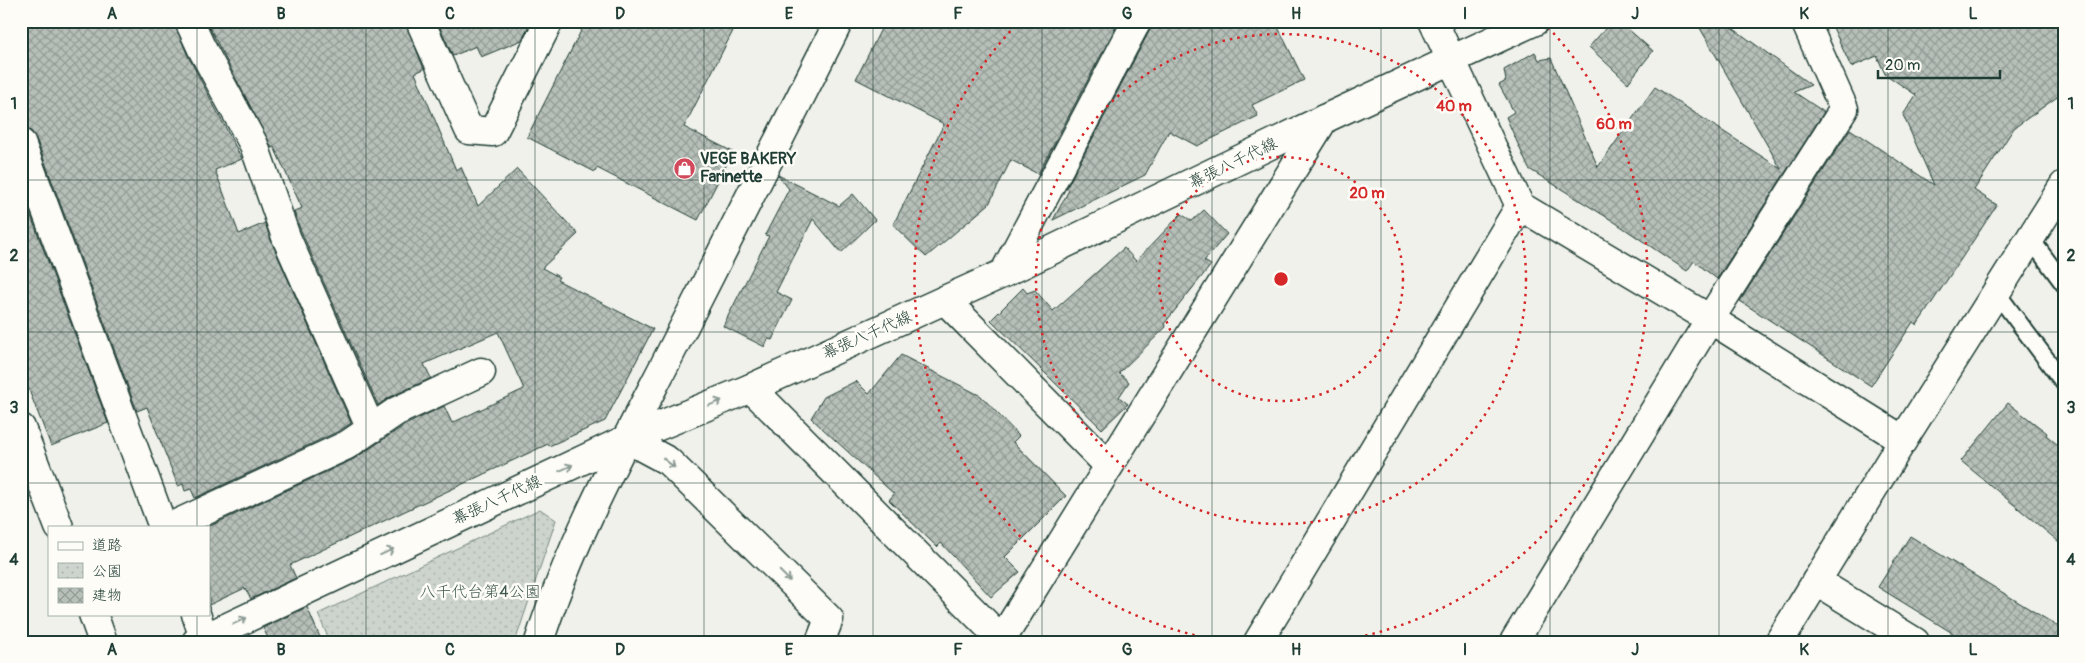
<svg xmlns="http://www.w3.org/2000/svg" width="2085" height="663" font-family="Pangolin,'Klee One',sans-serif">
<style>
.park{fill:url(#park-dots);stroke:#768880}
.building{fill:url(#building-cross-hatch);stroke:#1f3d34}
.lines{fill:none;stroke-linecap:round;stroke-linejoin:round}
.lane-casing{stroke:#1f3d34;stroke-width:20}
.street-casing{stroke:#1f3d34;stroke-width:31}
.secondary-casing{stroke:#1f3d34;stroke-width:31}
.lane{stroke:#fdfcf7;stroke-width:16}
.street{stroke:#fdfcf7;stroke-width:28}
.secondary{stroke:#fdfcf7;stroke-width:28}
.oneway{stroke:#8e9c96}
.grid{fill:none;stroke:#1f3d34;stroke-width:1;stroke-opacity:0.55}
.ring{fill:none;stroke:#d62828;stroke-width:2.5;stroke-dasharray:2.5 5}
.labels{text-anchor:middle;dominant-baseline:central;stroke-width:5;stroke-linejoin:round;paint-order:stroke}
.poi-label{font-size:16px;font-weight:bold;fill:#1f3d34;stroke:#fdfcf7;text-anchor:start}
.street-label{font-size:16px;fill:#1f3d34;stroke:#fdfcf7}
.park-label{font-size:16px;fill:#425b53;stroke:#fdfcf7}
.centre{fill:#d62828;stroke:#fdfcf7;stroke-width:2.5}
.ring-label{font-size:15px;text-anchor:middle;font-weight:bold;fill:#d62828;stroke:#fdfcf7;stroke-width:5;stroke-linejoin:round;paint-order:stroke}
.neatline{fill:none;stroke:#1f3d34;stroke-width:2}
.grid-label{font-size:16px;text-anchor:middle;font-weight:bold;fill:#1f3d34}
</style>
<defs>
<pattern id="park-dots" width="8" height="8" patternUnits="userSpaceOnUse" patternTransform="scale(1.25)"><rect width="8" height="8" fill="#cdd3cd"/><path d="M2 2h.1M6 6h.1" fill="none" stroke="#b0b6b1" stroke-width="1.8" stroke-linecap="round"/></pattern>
<pattern id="building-cross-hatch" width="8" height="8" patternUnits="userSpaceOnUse" patternTransform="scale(1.25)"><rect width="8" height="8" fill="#b6bfb8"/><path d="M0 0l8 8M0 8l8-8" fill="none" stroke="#939c96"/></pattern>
</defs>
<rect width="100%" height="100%" fill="#f0f1eb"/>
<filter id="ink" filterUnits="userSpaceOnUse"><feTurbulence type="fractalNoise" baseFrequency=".02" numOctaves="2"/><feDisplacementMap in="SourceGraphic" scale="10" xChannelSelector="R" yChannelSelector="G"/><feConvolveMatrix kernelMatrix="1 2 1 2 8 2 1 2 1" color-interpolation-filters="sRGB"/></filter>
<g filter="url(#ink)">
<path class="park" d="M540 509 556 520 515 642H330L318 614Z"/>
<path class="building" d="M21 21H174L187 54 242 159 215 170 239 234 265 223 272 243 351 423 339 431 195 498 191 489 185 491 183 484 178 486 147 407 137 411 36 138 31 131 21 128Z
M206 21H405L424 69 415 73 421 87 456 170 461 167 478 206 517 169 578 234 542 268 559 277 557 280 653 329 605 421 549 446 548 444 290 565 296 578 251 599 245 588 209 605 208 527 354 459 405 425 444 406 452 423 524 389 498 332 424 364 431 378 390 397 378 405 301 231 294 212 302 208 274 147 272 148Z
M437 21H531L522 40 481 57 476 46 453 56Z
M586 21H738L684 127 733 152 698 220 597 168 595 172 527 137Z
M885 21H1119L1038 174 1011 160 989 204 926 257 893 225 944 124 856 79Z
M1152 21H1275L1304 80 1252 105 1258 116 1197 146 1169 131 1145 175 1053 220 1069 190 1066 189 1151 28Z
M1612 21H1619L1653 51 1628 83 1589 47Z
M1696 21H1723L1811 85 1794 92 1824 112 1717 279 1694 261 1687 271 1613 221 1529 169 1506 117 1514 112 1499 85 1506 81 1504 70 1535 52 1539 60 1551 58 1598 167 1655 87 1781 169Z
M1830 21H2064V92L2014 128 1974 190 1997 205 1917 325 1913 322 1871 386 1740 301 1850 129 1934 185 1903 115 1916 95 1885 74 1877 56 1851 67Z
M778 175 839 206 853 194 875 220 841 253 813 219 776 292 792 300 772 340 768 339 765 347 723 326 769 236 765 235 789 189Z
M21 189 108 423 51 446 21 370Z
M1204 210 1227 234 1204 261 1211 265 1164 324 1166 327 1119 373 1129 382 1119 397 1128 404 1102 429 991 320 1023 288 1027 293 1035 290 1053 311 1124 248 1136 261 1181 214 1192 221Z
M901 355 981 396 1019 436 1013 442 1066 496 1005 557 1020 572 991 597 941 543 937 547 889 500 894 494 811 418 824 397 856 381 869 394Z
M2008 403 2047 433 2046 435 2064 450V546L1961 461Z
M1910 536 2064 630V642H1967L1878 587Z
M307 607 322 642H270L263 628Z"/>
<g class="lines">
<defs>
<path id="lane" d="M2030 238 2064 284
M1996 292 2064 383"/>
<path id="street" d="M189 21 201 47 254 145 286 237 371 429
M420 21 469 130 493 132 549 21
M1433 21 1520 206 1710 319 1903 440
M21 143 163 527
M1004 273 1137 21
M945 300 1109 466
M751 388 1004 642
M21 428 59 527
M627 439 668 461 829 619 820 642
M170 527 347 445 397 411 481 372
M1816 581 1915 642
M93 614 103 642
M196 614 204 638
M1002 639 1324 119
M1258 642 1520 206
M1514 642 1710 319 1844 109 1805 21"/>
<path id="secondary" d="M196 642 627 439 751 388 1004 273 1324 119 1535 21
M539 642C570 544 619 453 666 362 723 249 781 135 839 21
M1779 642 1903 440 2064 185"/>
</defs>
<use href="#lane" class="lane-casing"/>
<use href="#street" class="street-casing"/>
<use href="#secondary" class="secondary-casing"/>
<use href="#lane" class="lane"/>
<use href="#street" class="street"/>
<use href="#secondary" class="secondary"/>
</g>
<defs><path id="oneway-shaft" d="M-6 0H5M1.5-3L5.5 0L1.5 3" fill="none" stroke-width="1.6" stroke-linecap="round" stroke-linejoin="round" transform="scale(1.25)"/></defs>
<g class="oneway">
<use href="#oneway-shaft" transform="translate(715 403) rotate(-22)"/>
<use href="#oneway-shaft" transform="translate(669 463) rotate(38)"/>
<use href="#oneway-shaft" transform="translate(566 468) rotate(-25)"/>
<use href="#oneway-shaft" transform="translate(387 552) rotate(-25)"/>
<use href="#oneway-shaft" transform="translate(785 576) rotate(45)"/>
<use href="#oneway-shaft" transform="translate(240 621) rotate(-25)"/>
</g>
</g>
<path class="grid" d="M197 21V527M366 21V642M535 21V642M704 21V642M873 21V642M1042 21V642M1212 21V642M1381 21V642M1550 21V642M1719 21V642M1888 21V642M21 180H2064M21 332H2064M21 483H2064M197 614V642"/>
<g class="ring">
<circle cx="1281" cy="279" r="122"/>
<circle cx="1281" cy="279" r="245"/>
<path d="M1224 641A367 367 0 0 1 1019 22M1543 22A367 367 0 0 1 1338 641"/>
</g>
<defs>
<symbol id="shop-disc" viewBox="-11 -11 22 22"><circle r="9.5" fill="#d1495b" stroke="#fdfcf7"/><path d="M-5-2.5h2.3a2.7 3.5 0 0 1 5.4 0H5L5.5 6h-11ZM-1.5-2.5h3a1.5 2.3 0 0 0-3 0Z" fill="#fff"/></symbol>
</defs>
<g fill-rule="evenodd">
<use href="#shop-disc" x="672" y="156" width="25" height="25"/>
</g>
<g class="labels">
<g class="poi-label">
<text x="700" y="159">VEGE BAKERY<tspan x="700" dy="18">Farinette</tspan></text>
</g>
<g class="street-label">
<text transform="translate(1233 163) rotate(-26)">幕張八千代線</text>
<text transform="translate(867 335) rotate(-24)">幕張八千代線</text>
<text transform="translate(497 500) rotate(-25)">幕張八千代線</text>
</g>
<g class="park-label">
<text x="480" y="592">八千代台第4公園</text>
</g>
</g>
<circle cx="1281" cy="279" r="8" class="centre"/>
<g class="ring-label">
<text x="1454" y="111">40 m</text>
<text x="1614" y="129">60 m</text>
<text x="1367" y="198">20 m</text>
</g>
<rect width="2085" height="663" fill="none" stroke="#fdfcf7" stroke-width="55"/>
<rect x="48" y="526" width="162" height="90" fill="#fdfcf7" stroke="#a4b0a9"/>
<rect x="58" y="542" width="25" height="8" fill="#fdfcf7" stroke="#a4b0a9"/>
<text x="92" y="550" font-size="15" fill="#1f3d34">道路</text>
<rect x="58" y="563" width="25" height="15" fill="url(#park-dots)" stroke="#a4b0a9"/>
<text x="92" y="576" font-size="15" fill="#1f3d34">公園</text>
<rect x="58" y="588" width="25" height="15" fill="url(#building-cross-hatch)" stroke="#a4b0a9"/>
<text x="92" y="600" font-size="15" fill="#1f3d34">建物</text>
<path d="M1878 70v8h122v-8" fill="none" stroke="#1f3d34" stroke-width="2.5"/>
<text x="1885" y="70" font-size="15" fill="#1f3d34" stroke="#fdfcf7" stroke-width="4" paint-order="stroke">20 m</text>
<rect x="28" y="28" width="2030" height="608" class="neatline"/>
<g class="grid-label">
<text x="112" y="19">A</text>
<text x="281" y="19">B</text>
<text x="450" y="19">C</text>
<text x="620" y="19">D</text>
<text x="789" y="19">E</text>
<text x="958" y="19">F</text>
<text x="1127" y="19">G</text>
<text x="1296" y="19">H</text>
<text x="1465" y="19">I</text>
<text x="1635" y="19">J</text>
<text x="1804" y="19">K</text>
<text x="1973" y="19">L</text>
<text x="14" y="109">1</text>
<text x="2071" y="109">1</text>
<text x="14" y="261">2</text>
<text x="2071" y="261">2</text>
<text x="14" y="413">3</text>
<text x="2071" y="413">3</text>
<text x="14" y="565">4</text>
<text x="2071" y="565">4</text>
<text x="112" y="655">A</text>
<text x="281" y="655">B</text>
<text x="450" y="655">C</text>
<text x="620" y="655">D</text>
<text x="789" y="655">E</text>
<text x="958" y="655">F</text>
<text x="1127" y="655">G</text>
<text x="1296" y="655">H</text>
<text x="1465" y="655">I</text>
<text x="1635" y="655">J</text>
<text x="1804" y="655">K</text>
<text x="1973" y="655">L</text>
</g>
</svg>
